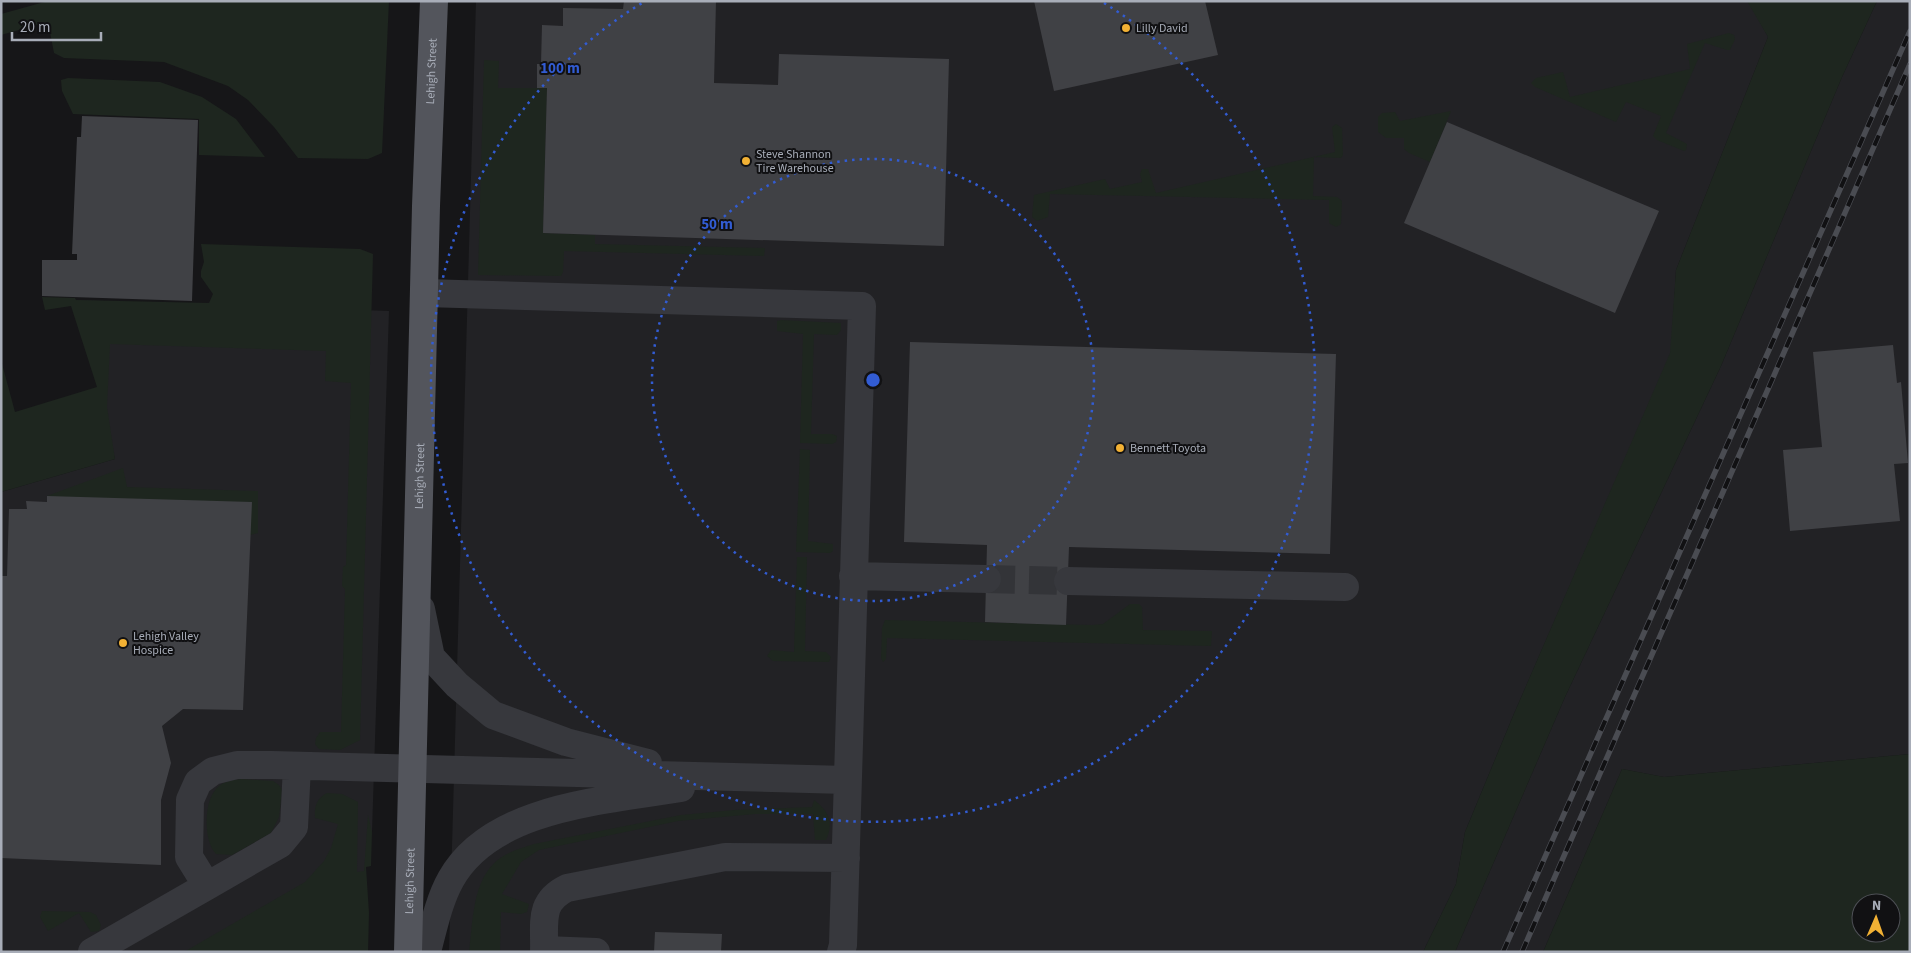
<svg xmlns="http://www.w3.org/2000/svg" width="1911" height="953" font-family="'Source Sans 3',sans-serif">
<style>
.built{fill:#222225}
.green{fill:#1e261f;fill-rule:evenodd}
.building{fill:#404145}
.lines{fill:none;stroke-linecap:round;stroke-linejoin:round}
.minor-tunnel{stroke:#333438;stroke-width:28;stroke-dasharray:28 14;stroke-linecap:butt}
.minor{stroke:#37383d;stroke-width:28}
.major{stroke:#53555c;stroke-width:28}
.rail-casing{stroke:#4a4c52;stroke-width:5.5}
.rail{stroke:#111113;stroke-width:4;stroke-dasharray:11;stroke-linecap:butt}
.ring{fill:none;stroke:#325cd3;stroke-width:2.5;stroke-dasharray:2.5 5}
.poi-dot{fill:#f2b134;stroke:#111113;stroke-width:2}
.labels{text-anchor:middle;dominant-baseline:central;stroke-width:4;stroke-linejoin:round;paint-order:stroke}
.poi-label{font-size:12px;fill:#a8adb8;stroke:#111113;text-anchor:start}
.street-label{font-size:12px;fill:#a8adb8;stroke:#111113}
.centre{fill:#325cd3;stroke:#111113;stroke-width:2.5}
.ring-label{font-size:15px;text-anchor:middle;font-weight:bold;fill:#325cd3;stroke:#111113;stroke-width:4;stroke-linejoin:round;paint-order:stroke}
</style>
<rect width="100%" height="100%" fill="#161618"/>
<path class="built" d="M476 1H1747L1750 3 1768 37 1676 270 1671 353 1513 716 1465 832 1456 884 1423 952H449Z
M1877 1H1910V754L1664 777 1622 769 1543 952H1455L1565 697 1721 366 1842 77Z
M76 300 389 311 372 832 364 872H356L341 952H1V492L115 459Z"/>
<path class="green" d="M48 1H389L382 153 368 159 298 158 274 127 248 100 228 86 164 62 64 58 54 53 49 27 40 24 1 35V14Z
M1747 1H1877L1842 77 1721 366 1565 697 1455 952H1423L1456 884 1465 832 1513 716 1670 353 1676 270 1768 37Z
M1729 33 1734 35 1735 39 1730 50H1727L1705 43 1666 133 1687 144 1686 150 1684 151 1657 140 1653 136 1661 116 1626 102 1616 122 1535 87 1531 83 1536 78 1563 72 1570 97 1690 69 1687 44Z
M484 60 499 61 498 88H547L543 233 595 235V244L765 248 764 256 564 251 563 272 561 276 478 275Z
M68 78 160 82 202 97 236 119 265 157 199 155V119L73 114 62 91 61 80Z
M1451 111 1430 162 1409 153 1404 149V138H1386L1378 132V117L1382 113 1395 112 1400 121Z
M1336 124 1342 128 1343 155 1341 158 1314 157 1313 196 1337 197 1342 201 1341 224 1336 227 1329 223V200L1050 194 1048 217 1037 221 1032 217 1034 195 1105 179 1110 189 1142 182 1140 174 1142 169H1148L1156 193 1335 152 1332 127Z
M201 244 360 249 373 254 360 740 340 750 319 749 315 744 316 738 320 732H341L345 589 342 586 343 567 346 565 351 383 325 381 326 351 110 344 107 407 115 459 1 492V360L15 412 97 387 71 306 45 310 42 297 75 298 76 300 209 303 213 294 201 277V271L204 262Z
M781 320 841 323V330L837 335 814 334 811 434H832L837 436 836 442 832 444 800 443 803 334 777 331V321Z
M800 449 810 450 808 541 833 544V551L830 553 796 552Z
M123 468 127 487 258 491V533L250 535 47 496Z
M797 557H807L805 651 826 652 831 657 829 662 773 661 767 656 771 650 794 652Z
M1130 604H1139L1142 607 1143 630 1212 631 1211 646 887 638 886 659 883 662 881 658 882 628 885 620 1092 625 1103 624Z
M1910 754V952H1543L1622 769 1664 777ZM1861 903H1891V933H1861Z
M241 779 273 781 279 785 282 790 279 817 271 833 232 855 216 854C203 841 203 798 219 786 225 781 233 780 241 779Z
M327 793 342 794 358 802 357 872 364 871 368 815 372 832 371 866 366 867 369 913 368 952H184L305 882 324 861 331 848 338 824 315 818C314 806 317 798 327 793Z
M814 800C829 811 834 823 826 840H815L813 814H755L678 821 539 850 521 862 502 894 529 904 527 912 521 914 501 912 500 952H469C473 922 472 879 499 859 509 851 523 848 534 844L681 815 735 810 812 807Z
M42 911 90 912 96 915 101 925 99 931 91 932 79 913 48 931 40 917Z"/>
<path class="building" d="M624 1H716L714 83 778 85 779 54 949 59 944 246 543 233 547 88H537V64H541L542 25 563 26V8L623 9Z
M1034 1H1205L1218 55 1054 91Z
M82 116 198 120 192 301 42 296V260H77V254H72L77 137H81Z
M1447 122 1659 211 1615 313 1404 223Z
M910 342 1336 354 1330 554 1069 547 1066 625 985 622 987 545 904 542Z
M1893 345 1897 383 1901 382 1908 463 1894 464 1900 521 1790 531 1783 450 1822 447 1813 352Z
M47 496 252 502 243 710 183 709 162 726 171 763 161 800V865L1 858V576H7L9 509H27L26 501 47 502Z
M655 932 722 934 721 952H654Z"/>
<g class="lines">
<path class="minor-tunnel" d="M987 579 1068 581"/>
<path class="minor" d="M425 293 862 306 843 945 841 952
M853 576 987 579
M1068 581 1345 587
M421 609 431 657 457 685 493 715 566 742 648 763
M297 766 294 827 280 844 207 886 189 857 190 800 198 782 213 771 237 765H272L846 780
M545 950 596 952
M92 952 207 886
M427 952C433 929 439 900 451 879 492 806 606 801 681 788
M544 952C545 923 538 902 567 888L725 857 846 858"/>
<path class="major" id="s1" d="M408 952 426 206 434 1"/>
<defs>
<path id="rail" d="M1503 952 1910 31
M1522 952 1910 64"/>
</defs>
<use href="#rail" class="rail-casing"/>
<use href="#rail" class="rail"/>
</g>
<g class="ring">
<circle cx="873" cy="380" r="221"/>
<path d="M1104 3A442 442 0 1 1 642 3"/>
</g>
<g class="poi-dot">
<circle cx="1126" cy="28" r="5"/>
<circle cx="746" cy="161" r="5"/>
<circle cx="1120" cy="448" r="5"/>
<circle cx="123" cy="643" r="5"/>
</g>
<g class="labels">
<g class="poi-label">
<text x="1136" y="28">Lilly David</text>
<text x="756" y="154">Steve Shannon<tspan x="756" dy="14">Tire Warehouse</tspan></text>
<text x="1130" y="448">Bennett Toyota</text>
<text x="133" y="636">Lehigh Valley<tspan x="133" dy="14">Hospice</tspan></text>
</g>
<g class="street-label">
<text stroke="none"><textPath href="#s1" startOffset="881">Lehigh Street</textPath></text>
<text stroke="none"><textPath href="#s1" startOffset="476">Lehigh Street</textPath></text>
<text stroke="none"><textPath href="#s1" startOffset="71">Lehigh Street</textPath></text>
</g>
</g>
<circle cx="873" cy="380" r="8" class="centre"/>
<g class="ring-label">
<text x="560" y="73">100 m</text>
<text x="717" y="229">50 m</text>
</g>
<rect width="1911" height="953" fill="none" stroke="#a8adb8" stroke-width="5"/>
<g transform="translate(1876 918) rotate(2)"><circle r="24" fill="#111113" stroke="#4d4f55"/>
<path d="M0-4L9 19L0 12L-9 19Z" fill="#f2b134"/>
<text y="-8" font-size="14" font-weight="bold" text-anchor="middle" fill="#a8adb8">N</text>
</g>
<path d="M12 32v8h89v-8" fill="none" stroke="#a8adb8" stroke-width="2.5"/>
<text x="20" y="32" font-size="15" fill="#a8adb8" stroke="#111113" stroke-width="4" paint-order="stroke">20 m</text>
</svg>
